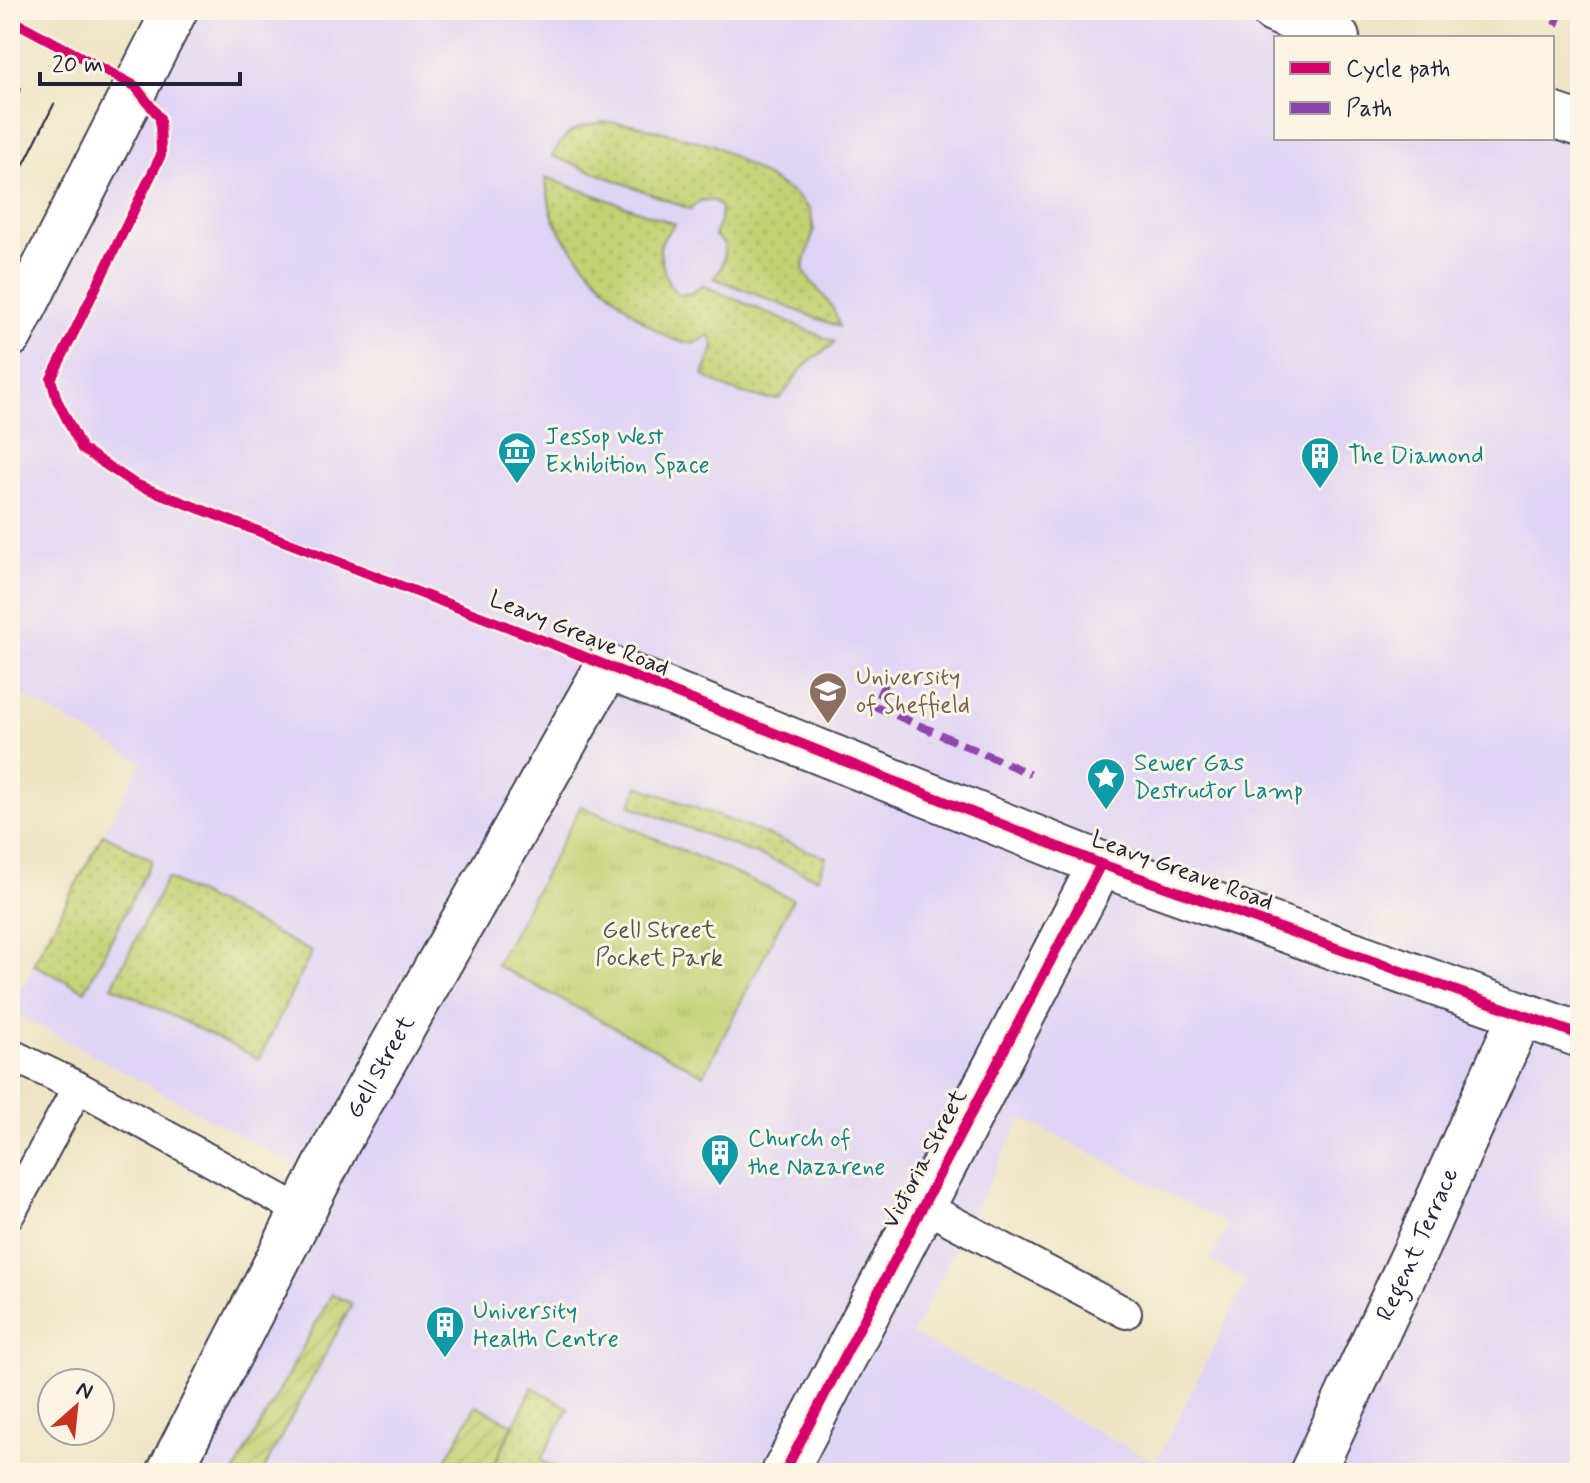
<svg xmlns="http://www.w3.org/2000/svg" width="1590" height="1483" font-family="Mynerve,sans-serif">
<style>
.built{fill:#dfd4f5;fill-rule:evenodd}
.grass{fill:url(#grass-dots);stroke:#727a58;stroke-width:2}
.park{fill:url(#park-tufts);stroke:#727a58;stroke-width:2}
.garden{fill:url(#garden-furrows);stroke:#727a58;stroke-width:2}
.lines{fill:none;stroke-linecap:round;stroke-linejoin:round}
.lane-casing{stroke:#413f50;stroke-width:34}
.street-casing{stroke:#413f50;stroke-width:48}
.secondary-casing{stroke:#413f50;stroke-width:48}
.highway-casing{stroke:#413f50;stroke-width:48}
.lane{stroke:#fff;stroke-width:30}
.street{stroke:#fff;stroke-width:44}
.secondary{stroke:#fff;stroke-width:44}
.highway{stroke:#fff;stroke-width:44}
.tram{stroke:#22223b;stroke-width:2}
.quiet{stroke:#8e44ad;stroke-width:8;stroke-dasharray:16 8;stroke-linecap:butt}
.cycleway-casing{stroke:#fcf5e5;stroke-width:15}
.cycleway{stroke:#d6006c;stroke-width:10}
.labels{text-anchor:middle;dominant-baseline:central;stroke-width:6;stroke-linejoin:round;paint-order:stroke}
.culture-label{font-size:24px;fill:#0d838f;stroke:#fcf5e5;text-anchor:start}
.street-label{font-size:24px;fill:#22223b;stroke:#fcf5e5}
.education-label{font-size:24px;fill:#785e54;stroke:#fcf5e5;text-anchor:start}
.park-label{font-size:24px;fill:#52574c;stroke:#fcf5e5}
</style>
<defs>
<pattern id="grass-dots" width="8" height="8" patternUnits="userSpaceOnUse" patternTransform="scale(2)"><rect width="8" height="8" fill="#c3d274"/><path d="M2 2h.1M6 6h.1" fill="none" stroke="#a7b465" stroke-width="1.8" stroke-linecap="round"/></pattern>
<pattern id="park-tufts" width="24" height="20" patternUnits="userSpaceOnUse" patternTransform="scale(2)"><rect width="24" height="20" fill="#c3d274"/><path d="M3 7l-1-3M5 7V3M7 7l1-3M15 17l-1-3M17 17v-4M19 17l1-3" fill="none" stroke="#a7b465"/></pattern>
<pattern id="garden-furrows" width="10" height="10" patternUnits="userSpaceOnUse" patternTransform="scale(2)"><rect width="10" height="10" fill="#c3d274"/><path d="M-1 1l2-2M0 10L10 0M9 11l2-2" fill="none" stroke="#a7b465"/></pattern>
</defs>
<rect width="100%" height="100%" fill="#fcf5e5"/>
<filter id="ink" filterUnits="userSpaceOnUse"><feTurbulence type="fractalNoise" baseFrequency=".0125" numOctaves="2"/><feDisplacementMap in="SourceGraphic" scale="16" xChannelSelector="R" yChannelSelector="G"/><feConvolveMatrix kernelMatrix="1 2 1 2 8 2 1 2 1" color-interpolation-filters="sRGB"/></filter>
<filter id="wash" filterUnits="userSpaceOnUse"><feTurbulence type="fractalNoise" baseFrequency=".006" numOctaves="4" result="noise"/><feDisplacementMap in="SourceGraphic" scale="32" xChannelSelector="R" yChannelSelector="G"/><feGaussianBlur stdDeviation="1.8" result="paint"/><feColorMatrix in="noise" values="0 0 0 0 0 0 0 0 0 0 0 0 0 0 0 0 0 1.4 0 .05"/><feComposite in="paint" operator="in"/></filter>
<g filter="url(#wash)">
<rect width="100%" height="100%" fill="#eee4c5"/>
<path class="built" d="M175 10H1330L1320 31 1337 38H1276V138H1552L1580 124V1473H169L320 1179 10 1010 142 762 10 689V335ZM1022 1118 1228 1224 1210 1261 1247 1280 1156 1462 912 1334Z"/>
<path class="grass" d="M603 122 632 124 714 145 793 193 810 210 814 230 803 269C816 293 834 298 839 327L714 278C724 267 724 258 724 244L714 235 720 222 721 208 714 201 701 200 690 209 552 156C567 130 573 128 603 122Z
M545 177 675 224C657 243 657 249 665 273 669 284 670 287 680 295L692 293 702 285 835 342C825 353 813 356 804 367 794 377 789 389 779 399 751 399 726 390 703 375L714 348 710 334C706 337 699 342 694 343 656 350 568 252 554 220 549 207 548 191 545 177Z
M638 786 826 857 818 878 631 806Z
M103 834 152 860 85 991 33 964Z
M167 878 312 952 259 1059 112 986Z
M533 1387 569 1408 541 1460 565 1473H490Z"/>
<path class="park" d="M581 806 793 899 704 1075 496 965Z"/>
<path class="garden" d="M332 1294 352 1304 262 1473H234Z
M476 1405 513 1424 490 1473H439Z"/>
</g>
<g filter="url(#ink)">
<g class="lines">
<defs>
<path id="lane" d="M10 1054 78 1087 303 1212
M923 1206 1126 1313
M10 1213 78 1087"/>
<g id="street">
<path id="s1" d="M169 1473 338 1142 607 667 1101 864 1580 1035"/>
<path d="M784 1473 1101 864"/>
<path id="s2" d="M1312 1473 1418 1245 1521 1014"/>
</g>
<path id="secondary" d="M1273 10 1337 38
M1552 115 1580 124"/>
<path id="highway" d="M10 335 175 10"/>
</defs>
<use href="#lane" class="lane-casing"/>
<use href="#street" class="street-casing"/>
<use href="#secondary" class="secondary-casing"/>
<use href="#highway" class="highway-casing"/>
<use href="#lane" class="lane"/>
<use href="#street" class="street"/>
<use href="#secondary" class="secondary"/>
<use href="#highway" class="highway"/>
<path class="tram" d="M10 110 21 88
M10 192 54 104"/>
<path class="quiet" d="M1555 25 1561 10
M885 683 875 706 1030 774"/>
<defs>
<path id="cycleway" d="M10 19 135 86 160 118 161 155 51 379 57 400 82 449 135 484 555 645 1101 864 1580 1035
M784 1473 1101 864"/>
</defs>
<use href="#cycleway" class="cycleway-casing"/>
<use href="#cycleway" class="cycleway"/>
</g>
</g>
<defs>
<symbol id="museum-pin" viewBox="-11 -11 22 30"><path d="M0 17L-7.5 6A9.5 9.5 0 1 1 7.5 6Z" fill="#0f9aa8" stroke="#fcf5e5"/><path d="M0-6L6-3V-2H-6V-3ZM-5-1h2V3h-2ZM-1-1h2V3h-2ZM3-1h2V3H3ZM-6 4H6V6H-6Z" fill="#fff"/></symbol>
<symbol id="building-pin" viewBox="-11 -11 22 30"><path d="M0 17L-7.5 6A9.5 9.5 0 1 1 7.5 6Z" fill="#0f9aa8" stroke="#fcf5e5"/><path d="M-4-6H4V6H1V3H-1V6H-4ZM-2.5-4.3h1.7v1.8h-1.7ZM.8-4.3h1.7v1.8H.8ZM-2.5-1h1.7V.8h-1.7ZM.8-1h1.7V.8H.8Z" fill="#fff"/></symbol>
<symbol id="university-pin" viewBox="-11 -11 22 30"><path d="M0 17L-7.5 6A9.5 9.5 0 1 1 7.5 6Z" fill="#8d6e63" stroke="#fcf5e5"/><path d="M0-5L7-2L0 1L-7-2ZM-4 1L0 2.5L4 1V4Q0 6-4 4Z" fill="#fff"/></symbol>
<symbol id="sight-pin" viewBox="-11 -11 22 30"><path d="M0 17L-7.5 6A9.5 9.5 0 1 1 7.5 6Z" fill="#0f9aa8" stroke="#fcf5e5"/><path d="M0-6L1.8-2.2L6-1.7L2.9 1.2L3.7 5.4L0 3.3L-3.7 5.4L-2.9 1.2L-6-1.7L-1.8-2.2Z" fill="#fff"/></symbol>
</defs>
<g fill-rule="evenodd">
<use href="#museum-pin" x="495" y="429" width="44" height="60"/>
<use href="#building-pin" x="1298" y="434" width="44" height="60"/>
<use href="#university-pin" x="806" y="669" width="44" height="60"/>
<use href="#sight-pin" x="1084" y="755" width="44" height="60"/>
<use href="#building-pin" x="698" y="1131" width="44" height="60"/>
<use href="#building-pin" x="423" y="1303" width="44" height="60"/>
</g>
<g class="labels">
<g class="culture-label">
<text x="545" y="437">Jessop West<tspan x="545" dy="28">Exhibition Space</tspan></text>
<text x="1348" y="456">The Diamond</text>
<text x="1134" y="763">Sewer Gas<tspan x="1134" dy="28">Destructor Lamp</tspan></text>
<text x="748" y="1139">Church of<tspan x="748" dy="28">the Nazarene</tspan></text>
<text x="473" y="1311">University<tspan x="473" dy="28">Health Centre</tspan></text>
</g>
<g class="street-label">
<text transform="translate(579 634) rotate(22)">Leavy Greave Road</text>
<text transform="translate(1182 871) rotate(20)">Leavy Greave Road</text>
<text stroke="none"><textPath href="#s1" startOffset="458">Gell Street</textPath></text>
<text transform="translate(925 1159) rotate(-62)">Victoria Street</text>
<text stroke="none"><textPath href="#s2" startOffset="252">Regent Terrace</textPath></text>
</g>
<g class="education-label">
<text x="856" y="677">University<tspan x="856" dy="28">of Sheffield</tspan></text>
</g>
<g class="park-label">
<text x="659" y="930">Gell Street<tspan x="659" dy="28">Pocket Park</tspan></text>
</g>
</g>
<rect width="1590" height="1483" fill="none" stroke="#fcf5e5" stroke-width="40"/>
<rect x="1274" y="36" width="280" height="104" fill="#fcf5e5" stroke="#a5a1a1" stroke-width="2"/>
<rect x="1290" y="62" width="40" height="12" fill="#d6006c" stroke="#a5a1a1" stroke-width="2"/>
<text x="1346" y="76" font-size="24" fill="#22223b">Cycle path</text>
<rect x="1290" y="102" width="40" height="12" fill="#8e44ad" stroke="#a5a1a1" stroke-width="2"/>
<text x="1346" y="116" font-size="24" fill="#22223b">Path</text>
<g transform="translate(76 1407) rotate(27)"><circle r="38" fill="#fcf5e5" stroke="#a5a1a1" stroke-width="2"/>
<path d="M0-6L14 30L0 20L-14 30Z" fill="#c8321e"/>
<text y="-12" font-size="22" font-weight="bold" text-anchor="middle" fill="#22223b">N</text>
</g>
<path d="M40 72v12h200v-12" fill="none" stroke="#22223b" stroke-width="4"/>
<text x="52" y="72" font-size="24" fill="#22223b" stroke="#fcf5e5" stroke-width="6" paint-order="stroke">20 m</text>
</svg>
